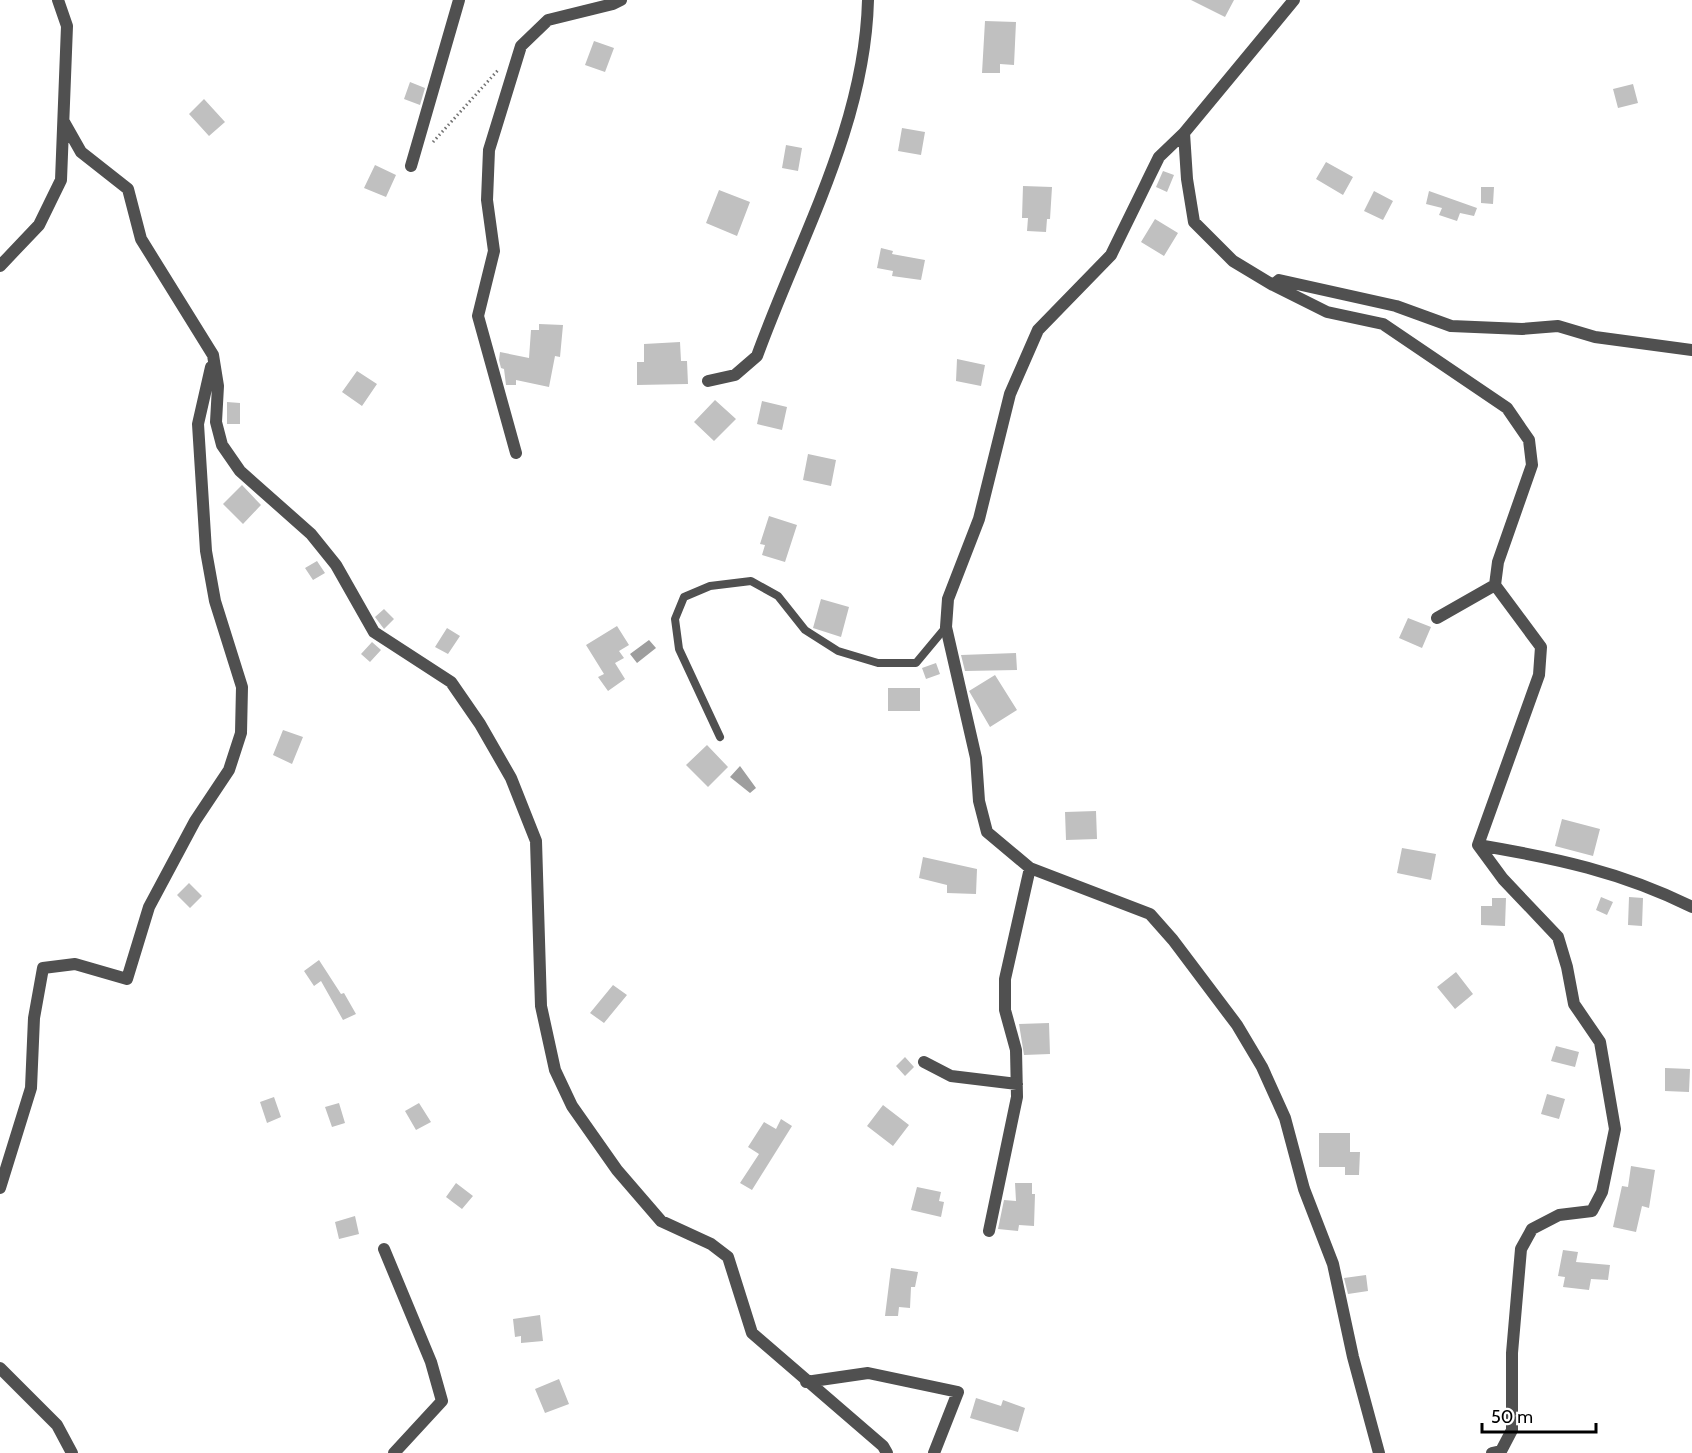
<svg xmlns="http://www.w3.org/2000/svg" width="1692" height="1453" font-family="Cabin,sans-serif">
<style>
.water{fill:#9e9e9e}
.building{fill:#c0c0c0}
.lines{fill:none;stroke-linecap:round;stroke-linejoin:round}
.path{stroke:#727272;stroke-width:3;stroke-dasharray:1.5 3;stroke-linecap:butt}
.service{stroke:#505050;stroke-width:8}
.minor{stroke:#505050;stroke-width:12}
</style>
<rect width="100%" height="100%" fill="#fff"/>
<path class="water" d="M649 640 656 648 637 663 630 654Z
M740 766 756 788 750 793 730 777Z"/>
<path class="building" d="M1191 0H1234L1225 17Z
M985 21 1016 22 1014 65 1000 64V73H982Z
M594 41 614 48 605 72 585 65Z
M410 82 425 88 420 105 404 99Z
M1633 84 1638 103 1618 108 1613 89Z
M204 99 225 122 209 136 189 114Z
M902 128 925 132 921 155 898 151Z
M786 145 802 148 798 171 782 168Z
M1326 162 1353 177 1343 195 1316 179Z
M375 165 396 175 386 197 364 188Z
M1163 171 1174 175 1167 192 1156 187Z
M1023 186 1052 187 1050 219H1047L1046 232 1027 231 1028 218H1022Z
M1481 187H1494L1493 204 1481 203Z
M719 190 750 202 737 236 706 223Z
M1374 191 1393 201 1383 220 1364 211Z
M1429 191 1477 208 1474 216 1460 213 1457 221 1439 215 1442 208 1426 204Z
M1155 219 1178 233 1164 256 1141 242Z
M881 248 893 251 892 254 925 260 921 280 892 276 893 271 877 268Z
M539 324 563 325 560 357 555 356 549 387 516 380V385H506L504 369 501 368 499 360 500 352 529 358 531 330H539Z
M680 342 681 361H687L688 384 637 385V362H644V344Z
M957 359 985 365 981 386 956 381Z
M357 371 377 384 362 406 342 392Z
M715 400 736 419 714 441 694 422Z
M762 401 787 407 782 430 757 424Z
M227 402 240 403V424H227Z
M808 454 836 460 831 486 803 480Z
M242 485 261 505 243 524 223 504Z
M769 516 797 525 785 562 762 555 765 545 760 544Z
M317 561 325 573 313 580 305 568Z
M821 599 849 607 841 637 813 628Z
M384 609 394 619 384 629 375 617Z
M1408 618 1431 627 1422 648 1399 638Z
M617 626 629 645 619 651 624 658 615 663 625 679 608 691 598 677 604 674 586 645Z
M447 628 460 636 448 654 435 647Z
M372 642 381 650 370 662 361 654Z
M1016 653 1017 670 965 671 961 655Z
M936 663 940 674 926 679 922 668Z
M995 675 1017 710 990 727 969 691Z
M888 688H920V711H888Z
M283 730 303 737 292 764 273 755Z
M707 745 728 767 708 787 686 765Z
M1096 811 1097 839 1066 840 1065 812Z
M1562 819 1600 829 1593 856 1555 846Z
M1402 848 1436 854 1431 880 1397 873Z
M923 857 977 869 976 894 947 893V885L919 878Z
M189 883 202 896 190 908 177 895Z
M1601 897 1613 902 1607 915 1596 910Z
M1629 897 1643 898 1642 926 1628 925Z
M1492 898H1506L1505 926 1481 925V906H1492Z
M319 960 341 994 344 993 356 1014 343 1020 321 981 314 986 304 971Z
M1456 972 1473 994 1455 1009 1437 987Z
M613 985 627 995 604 1023 590 1013Z
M1049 1023 1050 1054 1024 1055 1019 1024Z
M1556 1046 1579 1052 1575 1067 1551 1061Z
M905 1057 914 1067 905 1076 896 1066Z
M1665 1068 1690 1069 1689 1092 1665 1091Z
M1547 1094 1565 1099 1559 1119 1541 1114Z
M274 1097 281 1117 267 1123 260 1102Z
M339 1103 345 1123 332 1127 325 1107Z
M419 1103 431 1122 416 1130 405 1111Z
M883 1105 909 1125 893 1146 867 1126Z
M781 1119 792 1126 752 1190 740 1183 759 1154 748 1147 764 1122 776 1129Z
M1319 1133H1350V1152H1360L1359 1175H1345V1167H1319Z
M1631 1166 1655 1170 1649 1208 1642 1206 1636 1232 1613 1227 1622 1186 1628 1187Z
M456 1183 473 1196 462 1209 446 1197Z
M1015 1183H1032V1194H1035L1034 1226 1019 1225 1018 1231 998 1229 1004 1200 1016 1201Z
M917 1187 941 1192 939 1201 944 1202 941 1217 911 1210Z
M355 1216 359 1234 339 1239 335 1222Z
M1563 1250 1578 1252 1576 1262 1610 1265 1608 1280 1591 1279 1589 1290 1563 1287 1565 1277 1558 1276Z
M891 1268 918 1272 915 1287H911L910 1308 899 1307 898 1316H885Z
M1366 1275 1368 1291 1348 1294 1344 1278Z
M540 1315 543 1341 521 1343V1336L515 1337 513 1319Z
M559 1379 569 1404 545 1413 535 1389Z
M976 1398 1001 1406 1003 1400 1025 1408 1018 1432 970 1418Z"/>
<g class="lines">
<path class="path" d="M433 142 499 69"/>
<path class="service" d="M720 737 679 649 675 619 684 597 710 586 751 581 778 596 805 630 838 651 878 663H916L946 627"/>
<path class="minor" d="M1294 0 1184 133 1159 157 1111 255 1038 330 1010 394 979 519 948 599 946 627 976 758 979 801 987 832 1030 868 1150 914 1173 940 1237 1025 1262 1067 1285 1118 1304 1189 1333 1264 1353 1357 1379 1453
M64 122 81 152 128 189 141 239 213 355 218 386 216 422 222 445 240 471 311 534 336 565 374 632 451 682 480 724 511 778 536 841 541 1006 555 1070 572 1106 617 1170 661 1221 711 1244 728 1257 752 1333 883 1446 887 1453
M1184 133 1187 179 1194 222 1233 261 1273 285 1327 312 1383 324 1507 408 1529 440 1532 465 1498 562 1495 585 1541 647 1539 675 1478 845C1555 858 1622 872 1692 907
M411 166 459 0
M0 266 39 225 61 180 67 26 58 0
M1273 285 1279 280 1396 306 1451 326 1522 329 1558 326 1595 337 1692 350
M708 381 735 375 757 356C799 240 865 126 868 0
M516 453 478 316 494 251 487 200 489 150 521 46 548 20 613 4 621 0
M1437 618 1495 585
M1478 845 1503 879 1558 937 1567 967 1574 1004 1600 1042 1615 1129 1602 1192 1592 1211 1559 1215 1532 1229 1521 1249 1512 1353V1430L1501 1451 1492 1453
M924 1062 951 1076 1017 1084
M0 1188 31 1088 34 1018 43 968 75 964 127 979 149 907 195 821 229 770 241 733 242 687 215 601 206 551 198 424 211 367
M989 1231 1017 1097 1016 1050 1005 1010V979L1030 868
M384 1249 431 1362 442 1401 394 1453
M0 1368 57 1425 72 1453
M806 1382 868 1373 958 1392 934 1453"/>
</g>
<path d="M1482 1423v9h114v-9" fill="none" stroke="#000000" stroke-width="3"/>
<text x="1491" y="1423" font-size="18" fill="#000000" stroke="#ffffff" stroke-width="4.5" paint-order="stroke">50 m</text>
</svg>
